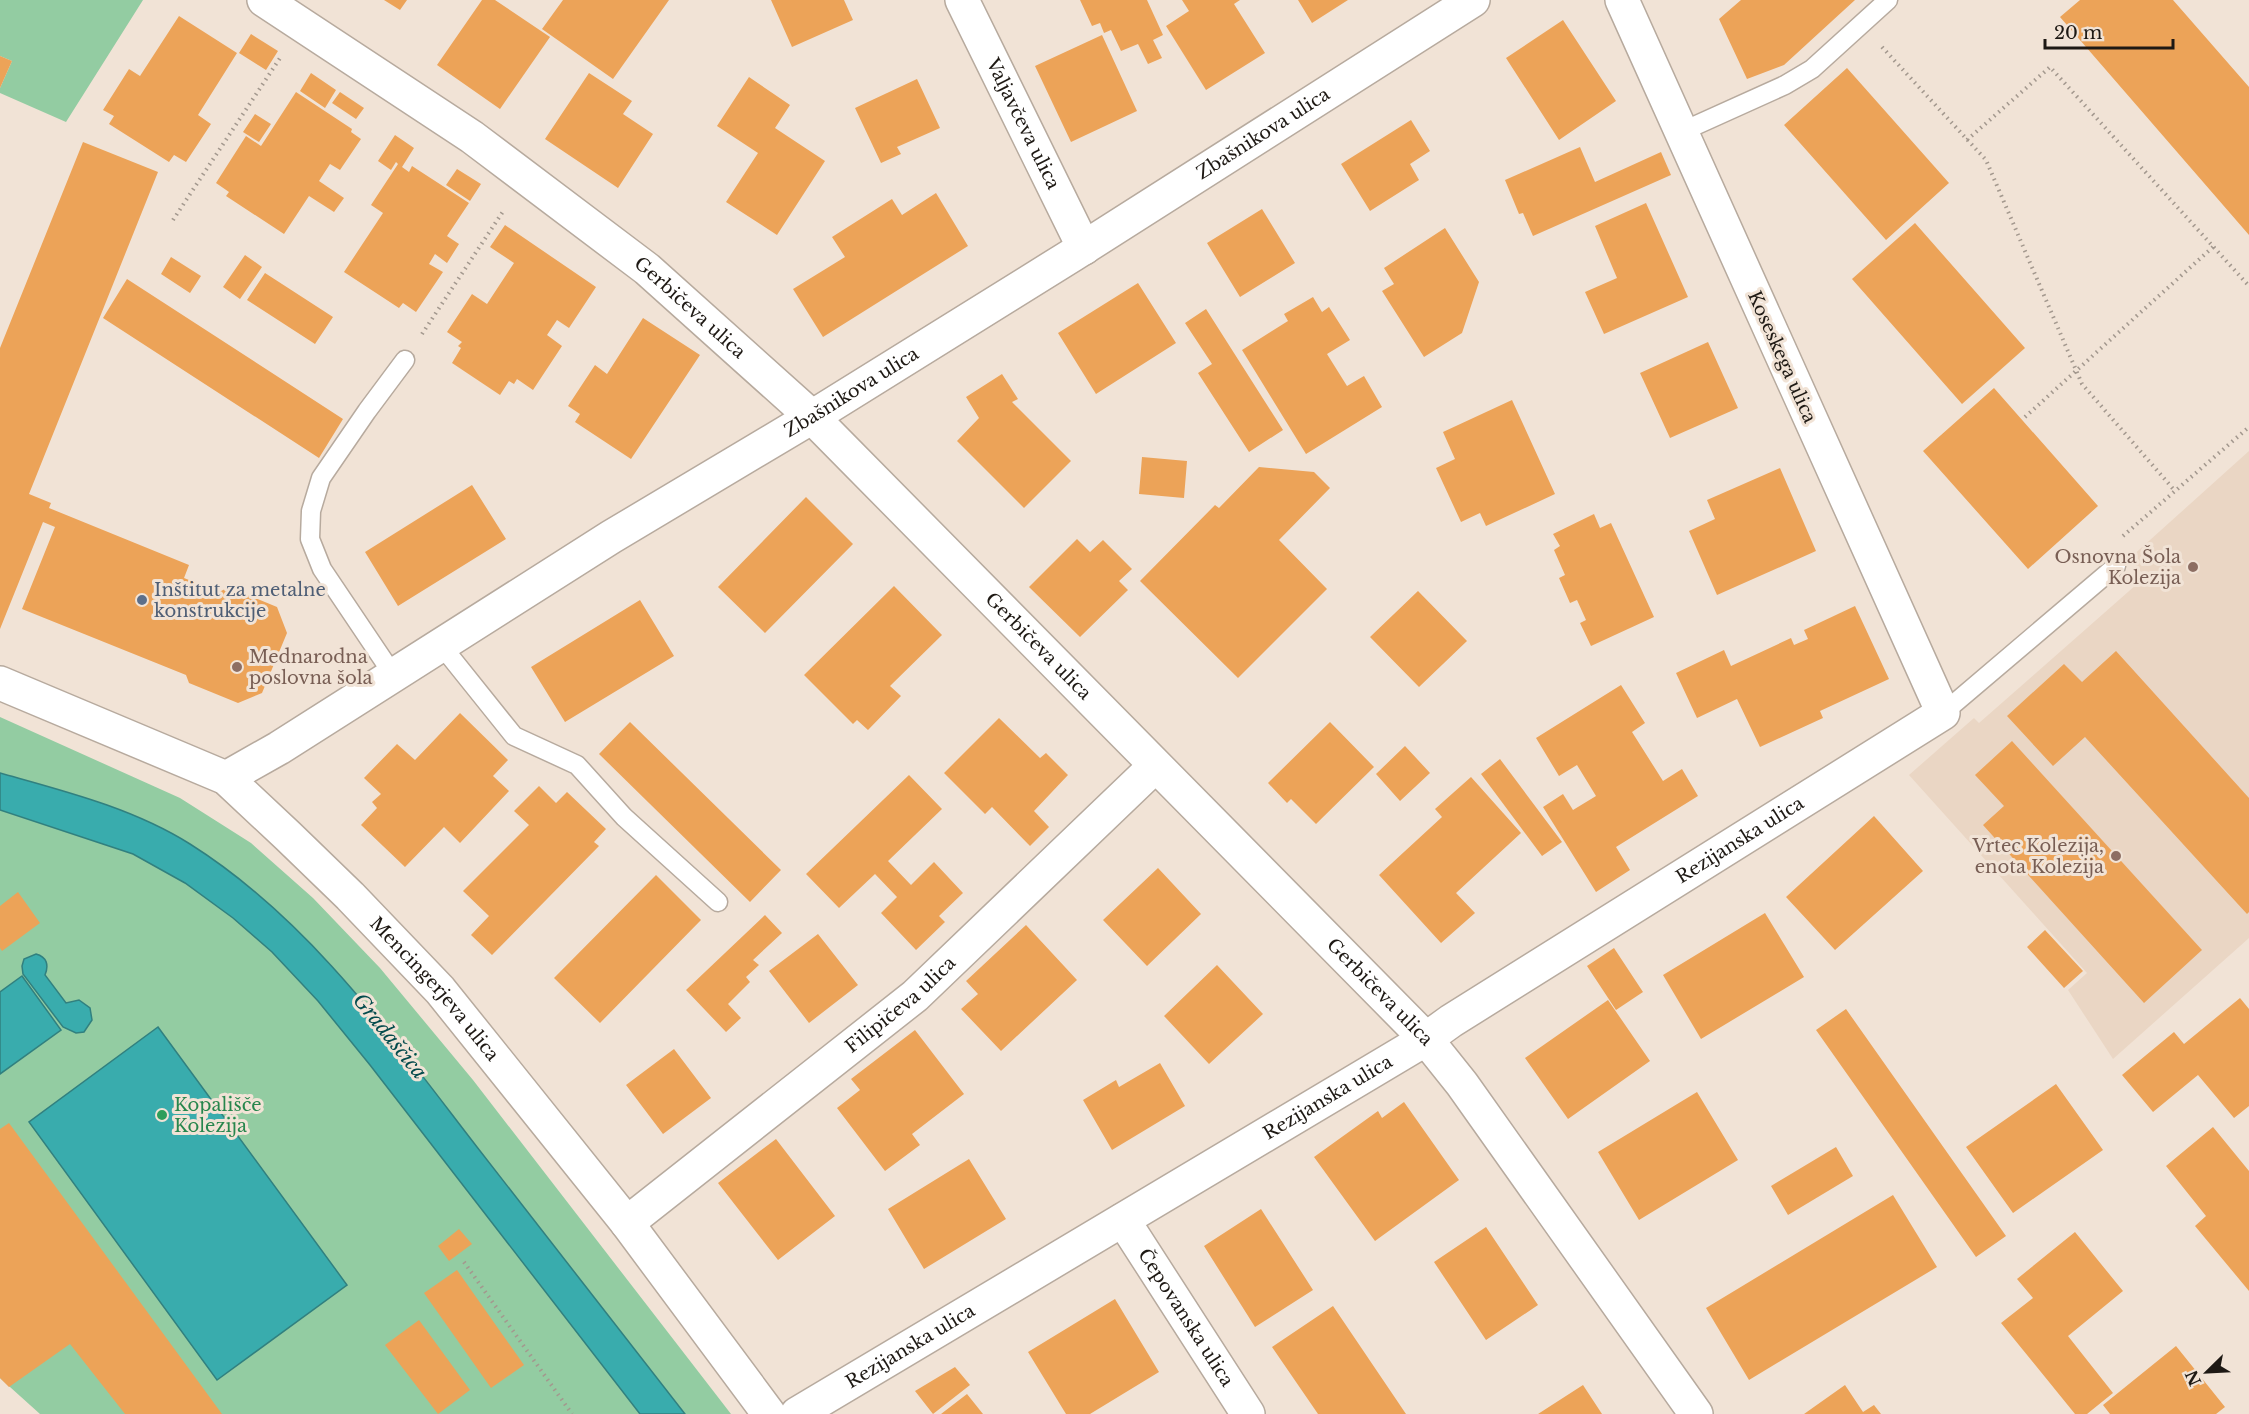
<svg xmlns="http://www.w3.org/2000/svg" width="2249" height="1414" font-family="'Libre Baskerville',serif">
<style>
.built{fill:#ead6c4}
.green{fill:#93cca2}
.water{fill:#39acad;stroke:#31807f;stroke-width:1.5}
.building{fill:#eca358}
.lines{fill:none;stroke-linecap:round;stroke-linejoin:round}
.lane-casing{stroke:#b7aa9e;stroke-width:21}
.street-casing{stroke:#b7aa9e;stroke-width:36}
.secondary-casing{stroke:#b7aa9e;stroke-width:36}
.path{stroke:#a3988e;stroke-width:4;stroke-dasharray:1.5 4.5;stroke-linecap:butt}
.lane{stroke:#fff;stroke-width:18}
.street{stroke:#fff;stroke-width:33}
.secondary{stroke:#fff;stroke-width:33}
.education-dot{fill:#8d6e63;stroke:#f1e3d6;stroke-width:2}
.service-dot{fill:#5c6f8a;stroke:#f1e3d6;stroke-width:2}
.leisure-dot{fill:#2e9e5b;stroke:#f1e3d6;stroke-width:2}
.labels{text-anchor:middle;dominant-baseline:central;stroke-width:6;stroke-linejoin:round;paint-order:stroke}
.street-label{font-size:18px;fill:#1e1914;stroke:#f1e3d6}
.education-label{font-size:18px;fill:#785e54;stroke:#f1e3d6;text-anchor:end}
.service-label{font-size:18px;fill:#4e5e75;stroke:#f1e3d6;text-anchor:start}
.leisure-label{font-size:18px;fill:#27864d;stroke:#f1e3d6;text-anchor:start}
.water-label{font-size:20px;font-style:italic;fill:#044b4c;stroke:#f1e3d6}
</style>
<rect width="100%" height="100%" fill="#f1e3d6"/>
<path class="built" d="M2249 451V938L2113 1059 2068 990 2087 973 1909 775 1974 718 1979 723 2145 577 2130 558Z"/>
<path class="green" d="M0 0H143L66 122 0 93V88L12 61 0 56Z
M0 717 180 798 251 843 313 898 380 968 473 1080 731 1414H685C616 1325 546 1236 477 1147 392 1037 309 919 190 844 133 808 64 791 0 773Z
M0 810 133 854 185 883 233 918 272 952 318 1001 370 1065 640 1414H40L0 1378Z"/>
<path class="water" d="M0 773C64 791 133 808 190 844 309 919 392 1037 477 1147 546 1236 616 1325 685 1414H640L370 1065 318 1001 272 952 233 918 185 883 133 854 0 810Z
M36 954C47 957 49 965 45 975L66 1003 79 1000 90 1008 92 1020 84 1032 76 1033 63 1027 23 974 22 966 24 959Z
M22 976 61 1030 0 1074V992Z
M158 1027 347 1285 217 1380 29 1122Z"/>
<path class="building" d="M384 0H407L400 10Z
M482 0H495L550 37 500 109 437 65Z
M563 0H669L613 79 542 29Z
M771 0H844L853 20 792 47Z
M1080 0H1147L1163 35 1153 40 1162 58 1148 64 1138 44 1121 51 1111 30 1104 33 1100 23 1092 26Z
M1182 0H1240L1234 4 1265 53 1206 90 1166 26 1189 11Z
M1298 0H1348L1312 23Z
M1741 0H1855L1784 65 1747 79 1719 19Z
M2080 0H2173L2249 87V235L2060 17Z
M179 16 237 53 198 115 211 124 186 162 174 155 169 162 109 124 114 116 103 110 129 69 140 76Z
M1563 20 1616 101 1559 140 1506 58Z
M251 34 278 51 266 70 239 53Z
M1102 35 1137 111 1071 142 1035 66Z
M0 56 12 61 0 88Z
M1847 68 1949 183 1886 240 1784 125Z
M311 73 336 90 325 108 300 91Z
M589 73 632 101 623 114 653 134 618 188 545 139Z
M749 77 790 105 775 128 825 161 777 235 726 202 758 153 717 126Z
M917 79 940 128 897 147 901 154 881 163 855 108Z
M296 92 352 129 351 132 361 139 340 170 330 164 319 181 344 198 334 212 309 196 284 234 226 196 229 192 216 183 246 136 261 146Z
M340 92 364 108 356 119 332 103Z
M255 114 271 124 259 142 243 132Z
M1411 120 1430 151 1410 164 1419 180 1370 211 1341 164Z
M395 135 414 148 402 167 409 172 412 166 469 203 447 236 459 244 447 263 435 254 429 264 443 272 416 312 403 303 399 308 344 272 383 213 371 205 398 164 396 162 391 170 378 161Z
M83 142 158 172 29 494 51 503 49 508 189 565 184 578 219 592 229 587 277 607 287 633 262 693 238 703 189 683 186 675 22 609 55 527 43 522 0 629V348Z
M1580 147 1595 182 1661 152 1671 175 1533 236 1523 213 1519 214 1505 180Z
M457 169 481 184 470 201 446 185Z
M936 193 968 246 823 337 793 289 845 257 832 237 892 199 902 215Z
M1646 203 1688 297 1604 334 1585 292 1617 278 1595 226Z
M1262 209 1295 263 1240 297 1207 243Z
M1915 223 2025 348 1962 404 1852 279Z
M505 225 596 287 569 328 557 320 547 335 562 346 533 390 517 379 514 384 509 381 500 395 452 363 461 348 458 346 462 342 447 332 472 294 487 304 514 263 490 247Z
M1445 228 1479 282 1462 333 1424 357 1382 291 1394 284 1384 268Z
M245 255 262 267 240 299 223 287Z
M171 257 201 276 190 293 161 274Z
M265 273 333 317 315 344 247 300Z
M127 279 343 419 319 458 103 318Z
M1138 283 1176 343 1096 394 1058 333Z
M1313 297 1322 312 1329 307 1350 340 1327 354 1347 386 1364 376 1382 407 1306 454 1242 350 1288 321 1284 314Z
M1206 309 1283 430 1249 452 1198 373 1212 364 1185 323Z
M643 318 700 355 631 459 575 422 580 414 568 406 595 365 607 374Z
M1708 342 1738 408 1670 438 1640 373Z
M1002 374 1018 399 1012 402 1071 461 1024 508 957 441 979 418 966 397Z
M1994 388 2098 506 2028 569 1923 451Z
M1512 400 1555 494 1486 526 1480 513 1461 522 1436 468 1455 459 1443 432Z
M1142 457 1187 461 1184 498 1139 494Z
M1259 467 1314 472 1330 488 1279 540 1327 589 1238 678 1140 581 1215 505 1219 508Z
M1780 468 1816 551 1717 595 1689 531 1715 519 1707 500Z
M472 485 506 539 398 606 365 552Z
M806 497 853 544 765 633 718 587Z
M1594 514 1600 528 1611 523 1654 617 1591 646 1580 623 1586 620 1577 600 1570 603 1559 578 1565 575 1554 550 1560 546 1553 534Z
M1077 539 1090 552 1103 540 1132 569 1119 581 1128 590 1080 637 1029 587Z
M894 586 942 635 890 686 901 696 868 730 857 720 853 724 804 675Z
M1418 591 1467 641 1419 687 1370 637Z
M640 600 674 656 565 722 531 667Z
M1855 606 1889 679 1820 711 1823 718 1760 747 1737 699 1697 718 1676 673 1724 650 1731 666 1791 638 1794 645 1808 639 1804 630Z
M2116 651 2249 798V912L2247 914 2085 737 2053 766 2007 716 2064 664 2082 682Z
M1621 685 1645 723 1632 732 1663 781 1682 769 1698 796 1616 847 1630 870 1596 892 1543 807 1563 794 1573 810 1596 796 1577 765 1559 776 1536 738Z
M460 713 508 760 493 776 509 791 460 843 444 827 405 867 361 825 377 808 372 802 381 794 364 778 397 744 415 760Z
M999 718 1040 758 1046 753 1068 775 1034 811 1049 827 1030 846 992 807 985 814 944 773Z
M630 722 781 870 750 902 599 754Z
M1330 722 1374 767 1316 824 1291 799 1287 803 1268 783Z
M2012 741 2202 950 2144 1003 1983 825 2004 806 1975 775Z
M1405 746 1430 773 1400 801 1376 774Z
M1500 759 1562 842 1542 856 1481 774Z
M909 775 942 809 888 861 911 885 934 862 963 893 939 916 945 922 916 950 881 913 897 897 875 874 839 908 806 874Z
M1471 777 1521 833 1456 893 1475 913 1441 943 1379 875 1442 817 1435 809Z
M539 786 556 803 567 792 606 829 594 842 599 846 492 955 471 935 489 916 463 891 529 825 514 811Z
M1874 816 1923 871 1835 950 1786 897Z
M1158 868 1201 914 1147 966 1103 920Z
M656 875 701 920 600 1023 554 978Z
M18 892 40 923 2 951 0 948V906Z
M1765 913 1804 977 1701 1039 1663 975Z
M765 915 782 933 753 960 759 965 746 977 750 982 728 1004 741 1018 726 1032 686 990Z
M1026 925 1077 980 1001 1051 961 1009 978 994 966 981Z
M2045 930 2083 971 2064 988 2027 947Z
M818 934 858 985 809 1023 769 971Z
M1614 948 1643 992 1616 1010 1587 966Z
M1217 965 1263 1014 1209 1064 1164 1016Z
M2240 998 2249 1009V1106L2234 1118 2198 1075 2153 1112 2122 1075 2174 1032 2184 1044Z
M1608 1000 1650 1061 1568 1119 1525 1058Z
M1846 1009 2006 1236 1976 1257 1816 1030Z
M915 1030 964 1094 912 1134 920 1145 885 1171 837 1108 860 1090 851 1079Z
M674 1049 711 1098 663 1134 626 1085Z
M1160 1063 1185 1106 1112 1150 1083 1100 1116 1080 1119 1087Z
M2056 1084 2103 1150 2013 1213 1966 1147Z
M1697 1092 1738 1160 1639 1220 1598 1152Z
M1404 1102 1459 1180 1375 1241 1314 1157 1378 1111 1382 1118Z
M9 1123 222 1414H125L70 1344 9 1387 0 1378V1129Z
M2213 1127 2249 1171V1291L2195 1226 2206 1216 2166 1166Z
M776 1139 835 1216 778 1260 718 1183Z
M1836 1147 1853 1176 1788 1215 1771 1186Z
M969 1159 1006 1219 924 1269 888 1209Z
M1893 1195 1937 1267 1749 1380 1706 1308Z
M1261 1209 1313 1290 1255 1327 1204 1246Z
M1486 1227 1538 1305 1486 1340 1434 1262Z
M459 1229 472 1244 449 1261 438 1246Z
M2075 1232 2123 1291 2068 1336 2113 1393 2087 1414H2075L2001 1323 2033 1298 2017 1279Z
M457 1270 524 1365 491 1388 424 1293Z
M1115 1299 1159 1372 1090 1414H1066L1028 1352Z
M1333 1306 1406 1414H1318L1272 1347Z
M419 1320 470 1390 438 1414 385 1345Z
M2176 1346 2225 1407 2216 1414H2110L2103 1405Z
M955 1367 970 1385 933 1414 915 1391Z
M1583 1385 1602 1414H1538Z
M1845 1385 1863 1412 1874 1405 1881 1414H1804Z
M967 1394 983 1414H941Z"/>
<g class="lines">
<defs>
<path id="lane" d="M1681 132 1785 85 1812 69 1888 0
M441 645 514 736 577 765 624 817 718 902
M394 676 322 569 310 539 311 511 321 478 367 411 405 360
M1943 713 2116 566"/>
<g id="street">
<path id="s1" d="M962 0 1084 248"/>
<path id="s2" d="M0 683 226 778 288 836 350 896 440 990 627 1223 769 1414"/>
<path id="s3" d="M226 778 279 748 611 537 812 417 1074 254 1473 0"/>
<path id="s4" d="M1123 1220 1248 1414"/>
<path id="s5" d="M627 1223 915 996 1155 766"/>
<path id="s6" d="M797 1414 1426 1039 1451 1021 1943 713 1622 0"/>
</g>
<g id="secondary">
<path id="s7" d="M264 0 472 137 647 269 812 417 1426 1039 1462 1084 1696 1414"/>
</g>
</defs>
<use href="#lane" class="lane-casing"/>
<use href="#street" class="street-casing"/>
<use href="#secondary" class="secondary-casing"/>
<path class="path" d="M1882 47 1986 160 2082 384 2175 491
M1967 140 2050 67 2249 286
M173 220 280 58
M422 334 504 210
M2025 417 2214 246
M2123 536 2249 427
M464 1262 572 1414"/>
<use href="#lane" class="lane"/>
<use href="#street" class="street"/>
<use href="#secondary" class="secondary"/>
</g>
<g class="education-dot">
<circle cx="2193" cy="567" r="6"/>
<circle cx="237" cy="667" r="6"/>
<circle cx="2116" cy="856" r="6"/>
</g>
<circle class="service-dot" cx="142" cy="600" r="6"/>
<circle class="leisure-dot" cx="162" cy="1115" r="6"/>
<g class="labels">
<g class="street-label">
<text stroke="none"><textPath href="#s1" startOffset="138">Valjavčeva ulica</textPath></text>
<text stroke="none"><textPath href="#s3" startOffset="1221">Zbašnikova ulica</textPath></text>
<text stroke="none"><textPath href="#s7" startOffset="526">Gerbičeva ulica</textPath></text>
<text transform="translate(1782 357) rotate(66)">Koseskega ulica</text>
<text stroke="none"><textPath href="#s3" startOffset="735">Zbašnikova ulica</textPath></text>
<text stroke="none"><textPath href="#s7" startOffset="1012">Gerbičeva ulica</textPath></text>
<text stroke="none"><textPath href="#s6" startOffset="1104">Rezijanska ulica</textPath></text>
<text stroke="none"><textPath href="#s2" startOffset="542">Mencingerjeva ulica</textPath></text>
<text stroke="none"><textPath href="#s7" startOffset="1498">Gerbičeva ulica</textPath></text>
<text stroke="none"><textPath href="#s5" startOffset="350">Filipičeva ulica</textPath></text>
<text stroke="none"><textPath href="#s6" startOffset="618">Rezijanska ulica</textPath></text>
<text stroke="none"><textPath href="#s4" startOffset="116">Čepovanska ulica</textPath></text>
<text stroke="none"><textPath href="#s6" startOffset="132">Rezijanska ulica</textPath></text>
</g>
<g class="education-label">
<text x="2181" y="557">Osnovna Šola<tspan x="2181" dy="21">Kolezija</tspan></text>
<text x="249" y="657" text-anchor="start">Mednarodna<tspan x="249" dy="21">poslovna šola</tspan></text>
<text x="2104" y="846">Vrtec Kolezija,<tspan x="2104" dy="21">enota Kolezija</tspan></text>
</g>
<g class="service-label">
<text x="154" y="590">Inštitut za metalne<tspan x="154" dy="21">konstrukcije</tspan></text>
</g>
<g class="leisure-label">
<text x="174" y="1105">Kopališče<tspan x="174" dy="21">Kolezija</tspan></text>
</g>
<g class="water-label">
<text transform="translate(390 1036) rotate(51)">Gradaščica</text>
</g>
</g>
<g transform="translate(2207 1372) rotate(246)" stroke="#f1e3d6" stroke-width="4.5" paint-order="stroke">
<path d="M0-4.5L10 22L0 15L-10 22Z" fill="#1e1914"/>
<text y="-9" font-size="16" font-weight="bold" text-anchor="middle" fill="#1e1914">N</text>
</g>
<path d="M2045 39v9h128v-9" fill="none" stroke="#1e1914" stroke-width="3"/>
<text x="2054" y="39" font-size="18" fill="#1e1914" stroke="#f1e3d6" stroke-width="4.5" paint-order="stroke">20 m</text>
</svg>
